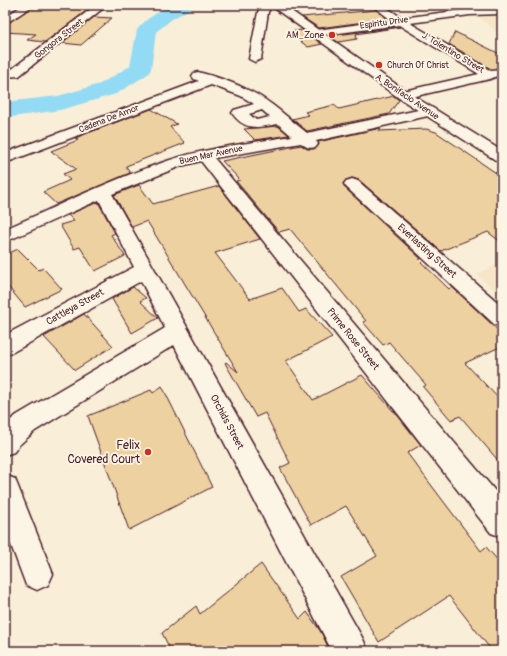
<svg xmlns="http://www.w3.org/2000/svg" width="507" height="656" font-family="Pangolin,sans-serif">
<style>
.built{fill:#f6e5c7}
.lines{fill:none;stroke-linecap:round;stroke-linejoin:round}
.river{fill:#93dbf5;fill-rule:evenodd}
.building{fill:#eed1a1;stroke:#4a1f2b}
.minor-casing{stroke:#4a1f2b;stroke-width:3}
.major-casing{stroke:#4a1f2b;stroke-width:3}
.minor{fill:#fcf5e5;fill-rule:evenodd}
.major{fill:#fcf5e5;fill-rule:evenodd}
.poi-dot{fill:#c8321e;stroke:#fcf5e5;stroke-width:1.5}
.labels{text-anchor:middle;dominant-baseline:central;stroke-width:3.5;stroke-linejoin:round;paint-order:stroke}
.far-street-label{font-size:9px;fill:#4a1f2b;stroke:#fcf5e5}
.far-poi-label{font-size:9px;fill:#4a1f2b;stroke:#fcf5e5;text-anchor:end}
.street-label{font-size:10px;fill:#4a1f2b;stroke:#fcf5e5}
.near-poi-label{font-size:12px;fill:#4a1f2b;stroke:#fcf5e5;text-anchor:end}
</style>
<rect width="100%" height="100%" fill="#f9eed7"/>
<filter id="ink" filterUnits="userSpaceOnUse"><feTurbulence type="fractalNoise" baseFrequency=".025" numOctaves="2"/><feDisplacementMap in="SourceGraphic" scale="8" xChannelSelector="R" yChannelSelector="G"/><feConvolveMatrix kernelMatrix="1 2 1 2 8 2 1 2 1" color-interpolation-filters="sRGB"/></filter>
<g filter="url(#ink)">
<path class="built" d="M476 14H502V37Z
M502 263V296L476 274Z"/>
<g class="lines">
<path class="river" d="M171 5H193L190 9 172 19 156 32 151 69 148 74 116 94 60 110 5 118V102L58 96 100 84 130 66 137 30C145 19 159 11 171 5Z"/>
</g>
<path class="building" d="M35 5H36L90 8 45 42 27 40 36 34 5 32V25Z
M376 10 387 19 319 28 302 17Z
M94 17 112 18 81 45 62 43Z
M399 27H400L356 34 357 39 338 42 329 36Z
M302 30 322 44 308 47 288 32Z
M455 32 502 55V67L491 69 449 44Z
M394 96 399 100 389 114 307 131 292 119 309 115 305 112 334 105 339 109Z
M151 109 177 124 170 127 185 143 126 166 130 173 56 204 43 192 70 180 63 174 76 169 51 151 78 140 75 138Z
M278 126 289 135 255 140 244 129Z
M381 128 379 131 426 129 436 132 502 177V243L488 232 441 251 359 180 352 178 346 180 343 183 345 188 421 259 419 260 449 289 452 287 502 334V346L465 363 502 402V465L460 416 451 420 423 387 426 385 389 342 383 345 363 322 366 321 290 229 279 232 236 181 240 180 222 161 301 145 307 149H314L319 145 318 142Z
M139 185 153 204 219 186 260 239 215 253 250 299 282 288 299 312 306 309 332 337 286 361 313 400 362 375 393 411H394L421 445 407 453 481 551 486 547 502 565V651H492L449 596 379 642 341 577 377 556 346 506 311 525 280 468 290 463 265 413 256 417 225 363 226 362 238 372 147 221 132 227 114 195Z
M98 202 115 233 111 235 125 256 95 271 80 247 74 249 60 225 74 221 68 215Z
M18 249 39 270 43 268 62 289 25 307 5 283V255Z
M133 287 146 298 140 301 158 318 132 333 112 299Z
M84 314 113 346 75 370 44 337Z
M162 386 212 487 129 530 88 416 151 390 153 393Z
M261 564 300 619 307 612 321 632 330 651H171L162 633 196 606 200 614Z"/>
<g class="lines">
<defs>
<path id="minor" d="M23 5H34L5 24V17Z
M96 5H107L19 76 5 77V69H12Z
M262 5H272L268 12 261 59 255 62 249 59 258 12Z
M372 5H383L402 18 470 9 502 8V14L470 15 410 23 491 71 501 70 502 74 490 79 403 99 399 98 397 95 399 92 479 74 399 25 316 36 311 33 316 30 391 20Z
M198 72C214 76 235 83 250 91 271 101 289 119 307 133L428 108 433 109 435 112 433 115 428 116 316 141 318 144 316 147C309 149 306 147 301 143L214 158 502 499V537L491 533 201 161 181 166 112 194 363 639 368 651H332L174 345 35 431 18 446 14 452 5 455V424L17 415 165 328 141 281 13 352 5 355V335L134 267 99 200 5 242V229C60 205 114 178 170 160 210 147 252 143 292 136L278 124C259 127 245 132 232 113L234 110 254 104 241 96 211 85 5 163V153L199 81 194 79 192 76 194 73ZM262 110 270 117 256 120 249 114Z
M352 179 358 181 502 306V326L494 324 346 187 344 184 346 181Z
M5 475 15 479 53 574 48 585 37 590 26 585 5 529Z"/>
<path id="major" d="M270 5H282L290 10 407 92 502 151V163L497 161 399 98Z"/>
</defs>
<use href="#minor" class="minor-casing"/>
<use href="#major" class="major-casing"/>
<use href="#minor" class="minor"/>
<use href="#major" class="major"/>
</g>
</g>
<g class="poi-dot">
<circle cx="332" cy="35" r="4"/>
<circle cx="379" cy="65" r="4"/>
<circle cx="148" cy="452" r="4"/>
</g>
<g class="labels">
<g class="far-street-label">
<text transform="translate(384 23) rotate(-8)">Espiritu Drive</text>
<text transform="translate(59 39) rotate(-38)">Gongora Street</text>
<text transform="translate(453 53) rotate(31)">J. Tolentino Street</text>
<text transform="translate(407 97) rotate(34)">A. Bonifacio Avenue</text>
<text transform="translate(109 119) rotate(-21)">Cadena De Amor</text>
<text transform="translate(211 155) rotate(-12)">Buen Mar Avenue</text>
</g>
<g class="far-poi-label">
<text x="324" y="35">AM_Zone</text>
<text x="387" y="65" text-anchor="start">Church Of Christ</text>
</g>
<g class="street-label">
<text transform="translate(427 251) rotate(42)">Everlasting Street</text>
<text transform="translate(75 307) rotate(-29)">Cattleya Street</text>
<text transform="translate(353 339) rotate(51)">Prime Rose Street</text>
<text transform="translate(227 422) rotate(62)">Orchids Street</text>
</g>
<g class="near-poi-label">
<text x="140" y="445">Felix<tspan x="140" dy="14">Covered Court</tspan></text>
</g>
</g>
<rect width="507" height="656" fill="none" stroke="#fcf5e5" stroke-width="20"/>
<rect x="10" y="10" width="487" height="636" fill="none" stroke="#4a1f2b" stroke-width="1.5" filter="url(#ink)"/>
</svg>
